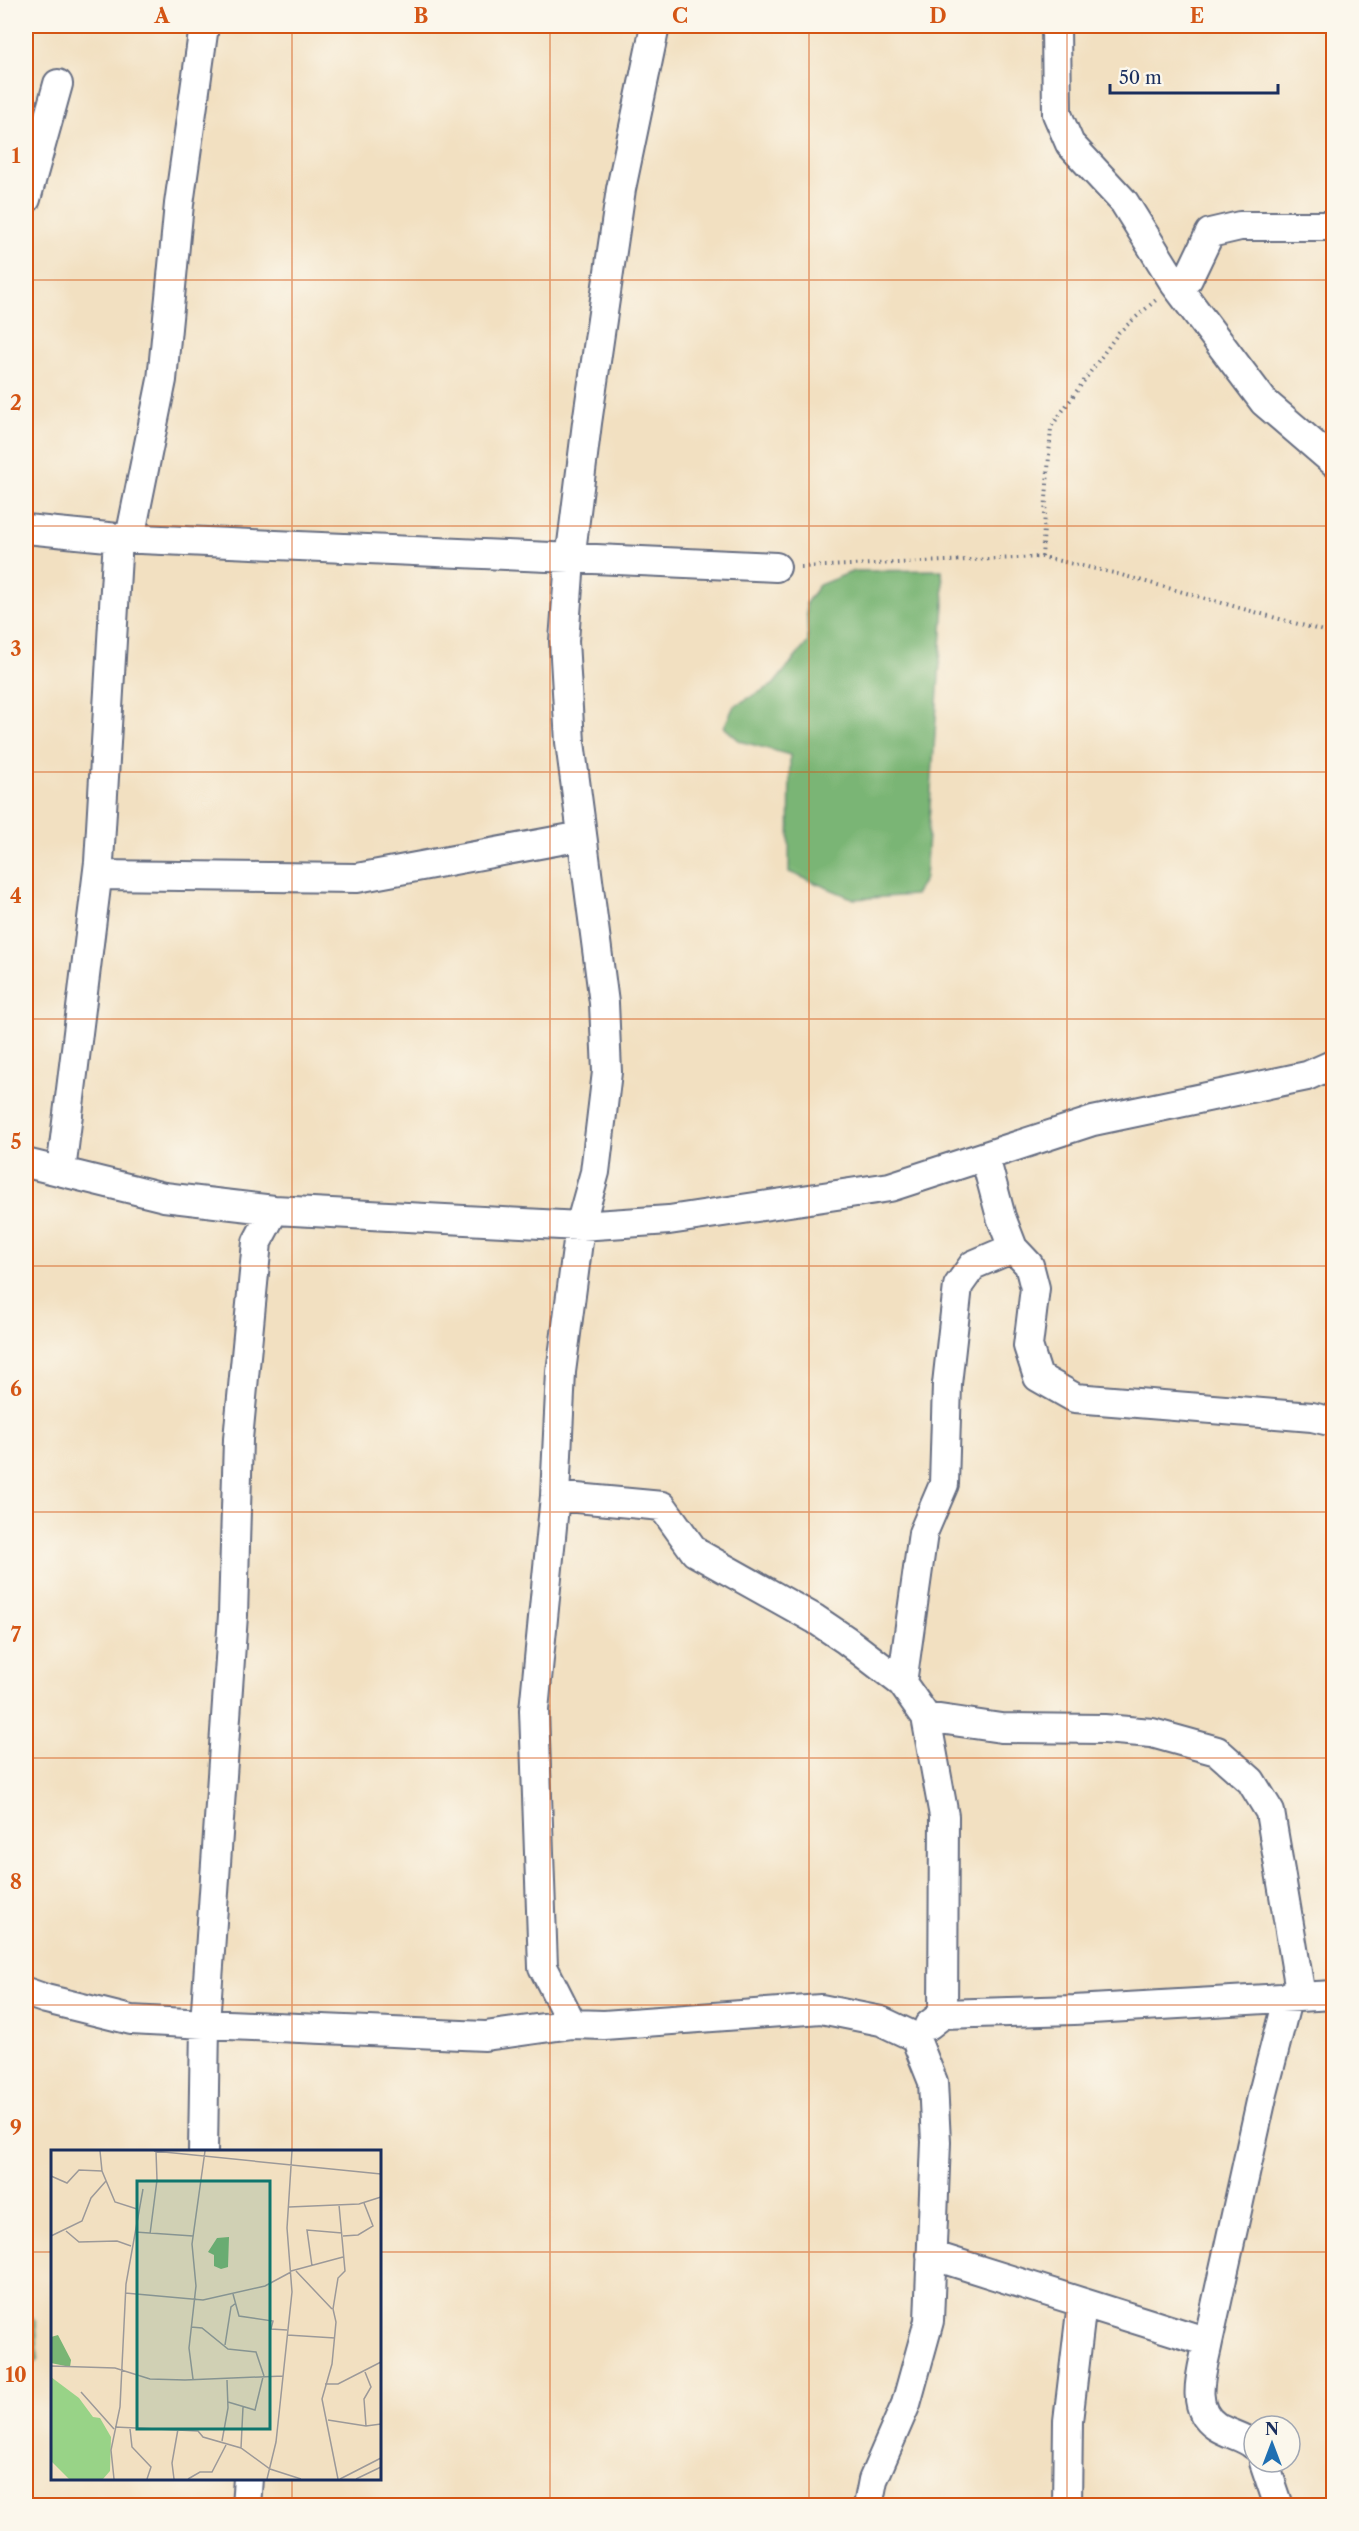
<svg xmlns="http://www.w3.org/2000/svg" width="1359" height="2531" font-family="'Libre Caslon Text',serif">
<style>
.forest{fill:#7ab574;stroke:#4a7269;stroke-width:1.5}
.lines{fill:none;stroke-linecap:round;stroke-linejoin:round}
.minor-casing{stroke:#666d81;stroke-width:32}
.path{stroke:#666d81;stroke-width:4;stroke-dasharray:1.5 4.5;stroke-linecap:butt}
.minor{stroke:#fff;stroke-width:28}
.grid{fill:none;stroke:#d45514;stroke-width:1.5;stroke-opacity:0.55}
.inset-road{fill:none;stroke:#9c9999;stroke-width:1.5}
.view{fill:#0f766e;fill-opacity:0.15;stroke:#0f766e;stroke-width:3}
.inset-edge{fill:none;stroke:#1b2f5e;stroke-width:3}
.neatline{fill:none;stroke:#d45514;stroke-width:2}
.grid-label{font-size:20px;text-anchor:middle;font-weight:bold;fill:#d45514}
</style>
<rect width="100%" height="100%" fill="#fbf7ec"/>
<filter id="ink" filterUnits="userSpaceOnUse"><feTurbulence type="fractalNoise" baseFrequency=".0167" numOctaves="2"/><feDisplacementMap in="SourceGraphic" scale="12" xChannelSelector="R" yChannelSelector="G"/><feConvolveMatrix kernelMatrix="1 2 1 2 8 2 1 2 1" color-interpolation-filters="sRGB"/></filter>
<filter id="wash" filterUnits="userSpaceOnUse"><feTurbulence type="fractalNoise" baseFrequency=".008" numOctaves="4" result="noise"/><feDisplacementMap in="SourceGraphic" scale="24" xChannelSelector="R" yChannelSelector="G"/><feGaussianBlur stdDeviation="1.35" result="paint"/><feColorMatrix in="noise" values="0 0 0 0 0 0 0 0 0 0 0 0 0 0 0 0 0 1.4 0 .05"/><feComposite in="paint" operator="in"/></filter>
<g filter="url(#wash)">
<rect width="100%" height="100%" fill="#f2e0c1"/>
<path class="forest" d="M942 570 944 604 925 878 915 895 854 899 789 872 790 755 740 741 724 727 734 706 773 685 808 642 806 603 819 585 854 571Z
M26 2309 36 2322 38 2358 26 2373Z"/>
</g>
<g filter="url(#ink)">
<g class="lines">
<defs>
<path id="minor" d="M1056 26 1057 114 1070 144 1124 202 1175 284 1264 402 1334 462
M26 199 58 84
M1175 284 1188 279 1210 233 1240 226H1334
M26 529 118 538 776 567
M130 538 162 380 179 204 204 26
M98 875 357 878 582 836
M985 1157 1001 1217 1013 1248 1029 1265 1035 1288 1028 1346 1038 1377 1075 1398 1312 1417 1334 1422
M26 1163 164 1197 274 1210 580 1226 669 1220 890 1187 1093 1121 1307 1076 1334 1064
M61 1171 99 862 118 538
M555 1496 662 1506 695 1552 815 1619 846 1640 902 1683 926 1717 944 1816 943 2014
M902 1683 923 1533 944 1484 947 1384 958 1286 973 1265 1013 1248
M926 1717 1001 1728 1104 1729 1152 1733 1217 1751 1251 1781 1270 1812 1301 1996
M26 1992 46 1999 131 2020 205 2024 485 2036 572 2024 604 2025 821 2009 881 2021 915 2037 933 2082 936 2142 929 2321 906 2404 873 2480 868 2506
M572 2024 543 1967 534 1710 555 1496 561 1372 580 1226 595 1172 607 1072 604 1003 570 742 564 641 570 560 587 423 621 189 655 26
M929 2025 943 2014 1074 2010 1334 1995
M203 2152 205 2024 233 1615 238 1439 257 1242 274 1210
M931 2255 1208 2342 1262 2097 1288 1996
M1208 2342C1203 2369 1188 2407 1216 2426 1228 2434 1243 2436 1254 2445
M1264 2462 1279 2506
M246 2506 248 2478
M1067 2506 1068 2421 1082 2303"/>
</defs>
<use href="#minor" class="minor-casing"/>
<path class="path" d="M1042 557 1051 427 1119 332 1156 300
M801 567 1042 557 1114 573 1334 634"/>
<use href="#minor" class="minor"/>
</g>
</g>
<path class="grid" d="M292 26V2152M550 26V2506M809 26V2506M1067 26V2506M26 280H1334M26 526H1334M26 772H1334M26 1019H1334M26 1266H1334M26 1512H1334M26 1758H1334M26 2005H1334M26 2252H52M380 2252H1334M292 2478V2506"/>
<g transform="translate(51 2150)">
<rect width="330" height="330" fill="#f2e0c1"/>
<path d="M0 227 28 248 42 267 49 268 60 287 59 321 52 329H18L0 311Z" fill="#98d387"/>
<path d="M178 87 177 117 170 119 163 116V105L157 102 166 88ZM7 185 20 210 19 217 0 213V187Z" fill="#7ab574"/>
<path class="inset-road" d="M49 1 51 21 64 52 86 59M103 1 330 24M0 26 16 33 28 20 51 21M238 57 308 54 330 47M15 81 28 92 66 91 80 96M84 82 142 86M99 84 106 30 105 1M0 86 31 71 40 48 55 31M292 86 307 85 322 76 313 53M261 116 256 80 291 83M240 121 292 107M245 121 281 159M74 143 152 150 214 136 240 122M182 144 188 166 222 171 220 179 236 180M140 177 151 178 177 199 205 202 213 226M236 185 284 188M174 195 180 157 185 153M0 216 64 218 99 229 134 230 232 226M314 222 320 237 313 249 315 276M142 229 138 198 145 136 141 94 154 1M274 234H287L330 212M30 242 63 279M177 252 204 260 212 227M277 270 315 276 330 274M64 277 147 281 152 287 190 298 219 319 250 329M79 279 81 297 100 317 96 329M171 291 177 258 176 230M190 298 192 257M63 329 60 300 69 257 75 134 92 39M123 329 121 313 127 279M137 329 149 322H161L175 295M216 329 225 292 241 142 236 78 241 1M287 329 271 249 281 214 285 172 282 159 287 128 294 121 288 55M289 329 330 308M305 329 330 317"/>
<path class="view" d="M86 31H219V279H86Z"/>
<rect width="330" height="330" class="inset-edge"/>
</g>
<rect width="1359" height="2531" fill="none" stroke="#fbf7ec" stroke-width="66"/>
<g transform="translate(1272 2444)"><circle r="28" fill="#fbf7ec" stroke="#a1a7b3" stroke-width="1.5"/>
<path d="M0-4.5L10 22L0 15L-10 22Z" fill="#1f6fb2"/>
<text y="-9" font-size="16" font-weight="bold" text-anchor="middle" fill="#1b2f5e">N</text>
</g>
<path d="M1110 84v9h168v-9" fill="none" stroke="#1b2f5e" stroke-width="3"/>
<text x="1119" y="84" font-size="18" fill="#1b2f5e" stroke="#fbf7ec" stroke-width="4.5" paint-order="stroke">50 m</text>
<rect x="33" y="33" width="1293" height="2465" class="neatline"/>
<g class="grid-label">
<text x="162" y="23">A</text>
<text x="421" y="23">B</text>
<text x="680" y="23">C</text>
<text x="938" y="23">D</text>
<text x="1197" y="23">E</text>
<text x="16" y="163">1</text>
<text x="16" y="410">2</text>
<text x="16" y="656">3</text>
<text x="16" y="903">4</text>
<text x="16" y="1149">5</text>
<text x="16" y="1396">6</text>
<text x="16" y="1642">7</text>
<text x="16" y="1889">8</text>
<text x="16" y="2135">9</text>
<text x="16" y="2382">10</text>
</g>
</svg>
